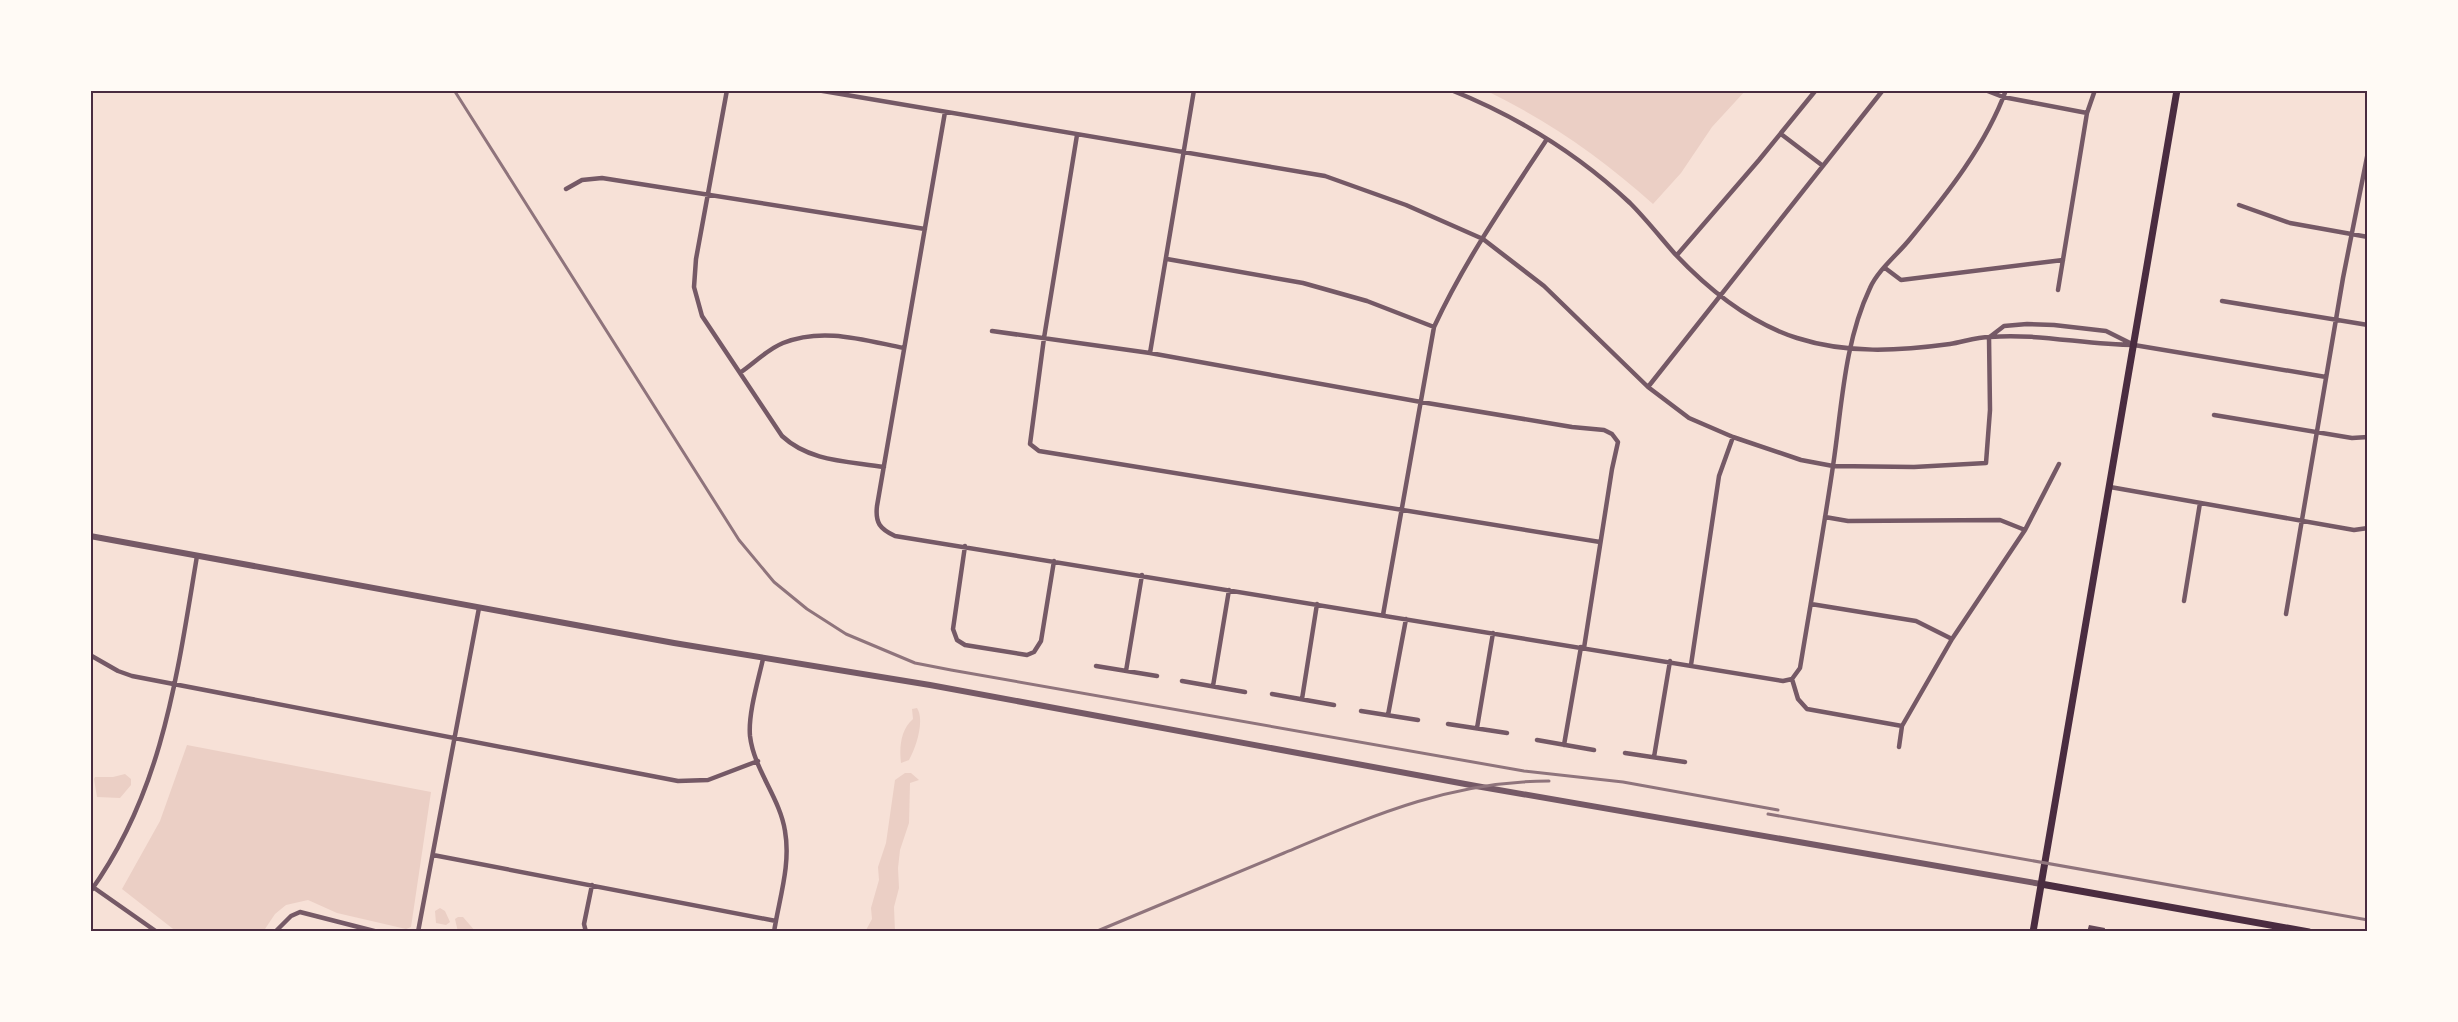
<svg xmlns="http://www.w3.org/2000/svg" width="2458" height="1022" font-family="'Alegreya Sans',sans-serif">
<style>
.green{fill:#ebcfc5}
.building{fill:#644757}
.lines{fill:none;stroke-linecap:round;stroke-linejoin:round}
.minor{stroke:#755966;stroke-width:4.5}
.tertiary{stroke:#755966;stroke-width:6}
.secondary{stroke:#4a2c40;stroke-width:7}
.rail{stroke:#8f747c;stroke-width:3}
.neatline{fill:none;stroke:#4a2c40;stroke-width:2}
</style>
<rect width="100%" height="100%" fill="#f7e1d7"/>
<path class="green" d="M1485 90H1746L1712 127 1681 173 1653 204C1602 158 1547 120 1485 90Z
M917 708C925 720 916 748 909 760L901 763C899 747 901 729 913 719L912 709Z
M187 745 431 792 411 927 406 929 337 913 308 900 286 905 275 914 263 932H177L122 889 160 821Z
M905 773H911L919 780 910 783 909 823 900 850 898 868 899 888 894 907 895 932H865L872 919 871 908 879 880 878 867 886 843 895 780Z
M125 774 131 779V785L120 798 97 797 94 779 95 777H113Z
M440 908 445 911 450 922 446 925 436 923 435 911Z
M458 917H463L476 932H458L455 919Z"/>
<path class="building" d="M2089 925 2105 928 2104 932H2087Z"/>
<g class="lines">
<path class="minor" d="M727 90 696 259 694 287 702 316 782 436C810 462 848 461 884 467
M817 90 1325 176 1406 205 1483 239 1544 286 1648 387 1689 418 1733 437 1801 460 1833 466 1914 467 1986 463 1990 410 1989 337
M1451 90C1516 116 1578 154 1630 203 1646 219 1660 237 1675 254 1708 289 1750 323 1797 338 1847 354 1898 351 1950 344 1963 342 1976 337 1990 337 2038 333 2086 345 2134 345L2326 377
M1985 90 2003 97 2087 113
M945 112 877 506C875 523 880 529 895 536L1783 681 1792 679
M1781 134 1823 166
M1077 135 1044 338 1030 444 1039 451 1600 542
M566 189 582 180 602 178 925 229
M2239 205 2290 223 2368 237
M1677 255 1759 160 1816 90
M1167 259 1303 283 1367 301 1434 327
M1885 268 1901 280 2063 260
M2058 290 2087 113 2095 90
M2222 301 2368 325
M992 331 1150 353 1421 402 1572 427 1604 430 1612 434 1618 442 1612 469 1584 648
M1991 336 2004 326 2027 324 2054 325 2106 331 2132 344
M1150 353 1194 90
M741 372C754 363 768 349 783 343 823 327 863 340 904 348
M1648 387 1883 90
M2214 415 2352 438 2368 437
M2110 487 2354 530 2368 528
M1825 517 1848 521 2000 520 2025 530
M965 546 953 629 957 640 965 645 1027 655 1034 652 1041 641 1054 561
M2184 601 2200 503
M1811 604 1916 621 1952 639
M2286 614 2343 278 2368 152
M1383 615 1434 327C1465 260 1507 200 1547 139
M90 655 118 671 132 676 678 781 708 780 758 761
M763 659C758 681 748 714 750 736 754 770 780 798 785 831 791 865 779 899 774 932
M1691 665 1719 476 1733 437
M1096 666 1157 676
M1126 671 1142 575
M1792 679 1800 668C1811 601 1823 534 1833 466 1842 406 1844 343 1870 288 1878 270 1898 254 1910 239 1947 194 1986 145 2006 90
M1792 679 1798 699 1807 709 1902 726
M1182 681 1245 692
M1213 686 1229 590
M1272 694 1334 705
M1302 699 1317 604
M1361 711 1418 720
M1388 715 1406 619
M1448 724 1507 733
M1477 728 1493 633
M1537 740 1594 750
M1564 745 1581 647
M1899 747 1902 726 1952 639 2025 530 2059 464
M1625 753 1685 762
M1654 757 1670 661
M433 855 776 921
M90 885 157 932
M90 892C163 791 177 675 197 556
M275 932 291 916 300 912 378 932
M418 932 479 608
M586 932 584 924 592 885"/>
<path class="tertiary" d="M90 536 674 643 930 685 1476 786 2041 884"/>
<path class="secondary" d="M2041 884 2309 932
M2033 932 2177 90"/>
<path class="rail" d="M454 90 739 540 774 582 807 609 846 634 915 663 951 670 1524 771 1623 782 1778 810
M1768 814 2368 920
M1095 932C1158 906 1221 879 1284 853 1372 816 1451 781 1549 781"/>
</g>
<rect width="2458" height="1022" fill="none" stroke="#fffaf5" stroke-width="183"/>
<rect x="92" y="92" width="2274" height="838" class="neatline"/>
</svg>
